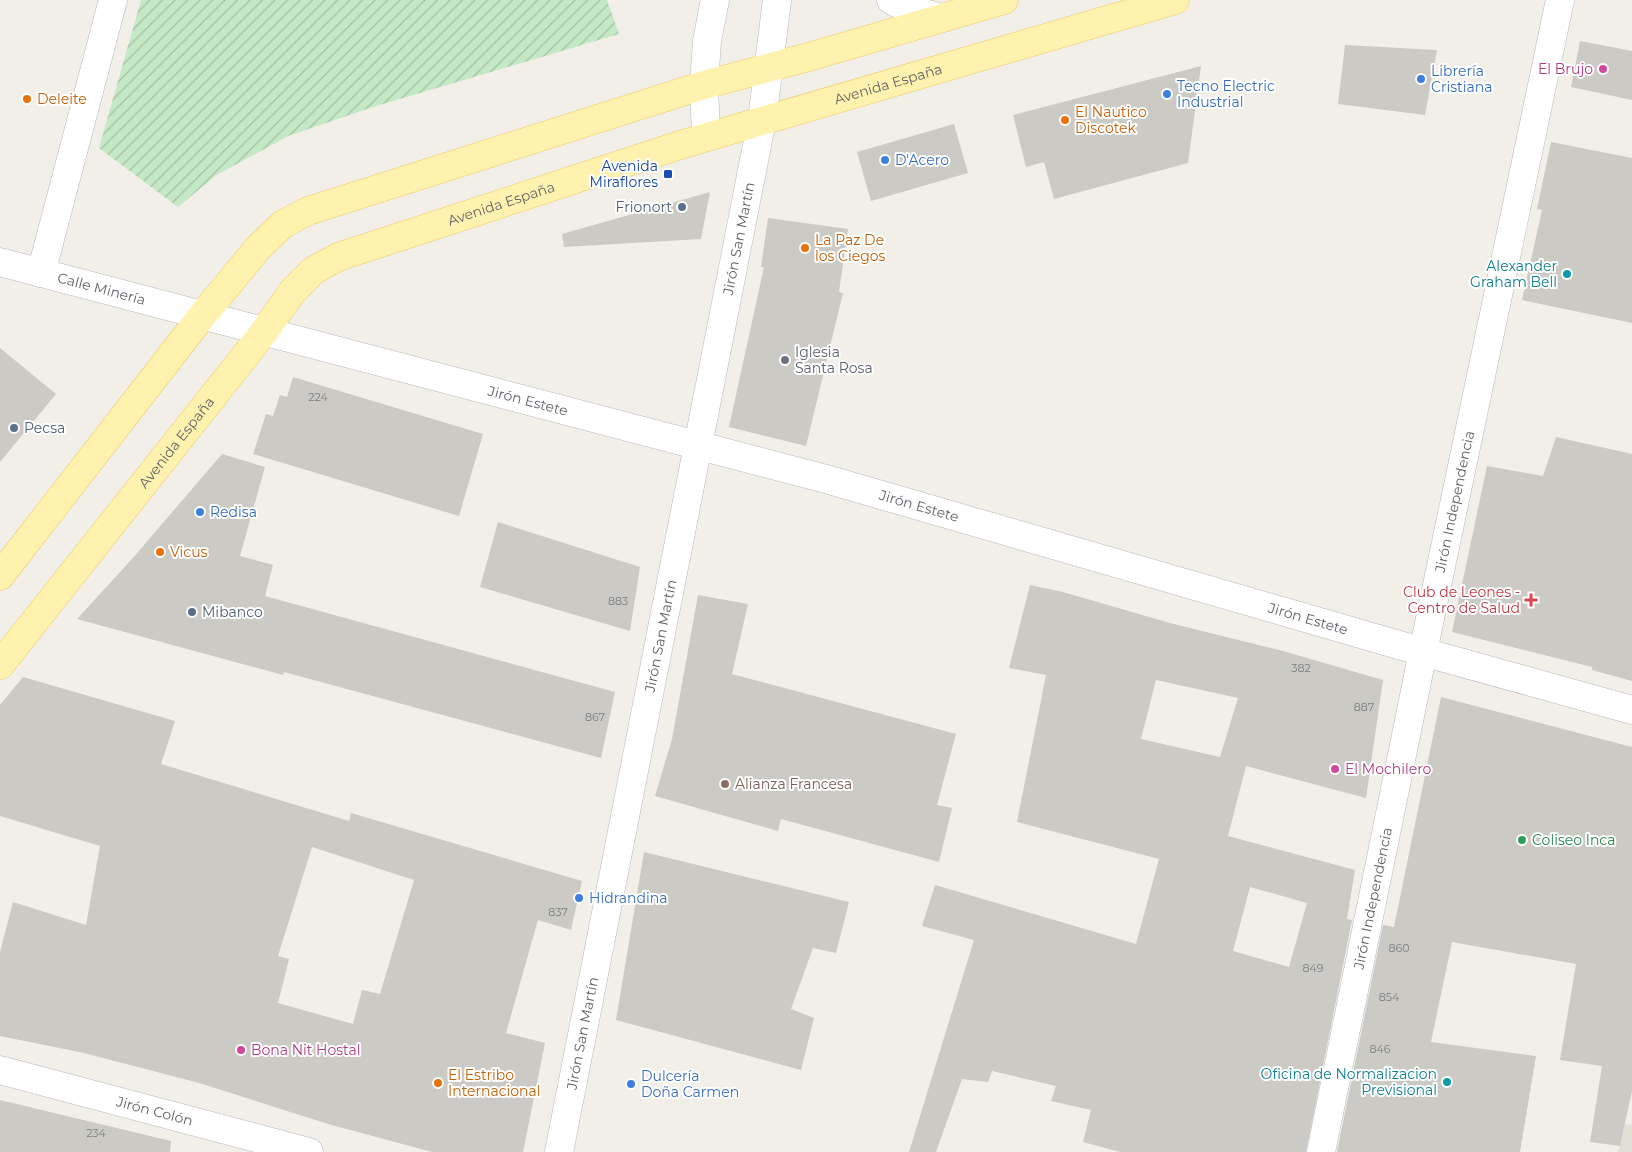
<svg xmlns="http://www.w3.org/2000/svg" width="1632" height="1152" font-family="Montserrat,sans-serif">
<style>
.education{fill:#e1ded6}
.garden{fill:url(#garden-furrows)}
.building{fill:#cccac5;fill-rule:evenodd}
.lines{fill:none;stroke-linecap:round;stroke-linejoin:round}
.minor-casing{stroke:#b5b8bc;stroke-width:29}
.tertiary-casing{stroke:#b5b8bc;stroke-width:29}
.secondary-casing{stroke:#b6babf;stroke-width:29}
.primary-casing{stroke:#f2c960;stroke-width:29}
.minor{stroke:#fff;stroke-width:28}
.tertiary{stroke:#fff;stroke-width:28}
.secondary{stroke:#fff;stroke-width:28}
.primary{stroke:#fff2af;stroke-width:28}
.hotel-dot{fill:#d1479c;stroke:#fff;stroke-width:2}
.shop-dot{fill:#3f7fe0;stroke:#fff;stroke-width:2}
.food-dot{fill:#e8710a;stroke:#fff;stroke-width:2}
.transit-dot{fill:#1a4fb4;stroke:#fff;stroke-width:2}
.service-dot{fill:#5c6f8a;stroke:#fff;stroke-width:2}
.culture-dot{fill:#0f9aa8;stroke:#fff;stroke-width:2}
.worship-dot{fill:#6b7280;stroke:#fff;stroke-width:2}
.health-dot{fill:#e0444e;stroke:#fff;stroke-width:2}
.education-dot{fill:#8d6e63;stroke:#fff;stroke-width:2}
.leisure-dot{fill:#2e9e5b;stroke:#fff;stroke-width:2}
.labels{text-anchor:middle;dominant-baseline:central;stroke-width:4;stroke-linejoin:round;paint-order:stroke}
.number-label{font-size:11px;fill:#7a7d7f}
.hotel-label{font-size:14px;fill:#b23c85;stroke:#fff;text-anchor:start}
.shop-label{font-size:14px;fill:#366cbe;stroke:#fff;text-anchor:start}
.street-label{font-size:14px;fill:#5f6368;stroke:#fff}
.food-label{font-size:14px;fill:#c56008;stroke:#fff;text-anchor:start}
.transit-label{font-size:14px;fill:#164399;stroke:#fff;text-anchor:end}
.service-label{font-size:14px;fill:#4e5e75;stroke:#fff;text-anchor:start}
.culture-label{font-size:14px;fill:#0d838f;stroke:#fff;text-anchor:end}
.worship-label{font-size:14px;fill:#5b616d;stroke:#fff;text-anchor:start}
.health-label{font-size:14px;fill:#be3a42;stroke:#fff;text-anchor:end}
.education-label{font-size:14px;fill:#785e54;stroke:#fff;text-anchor:start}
.leisure-label{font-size:14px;fill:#27864d;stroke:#fff;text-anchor:start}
</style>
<defs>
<pattern id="garden-furrows" width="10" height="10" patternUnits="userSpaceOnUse" patternTransform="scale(1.25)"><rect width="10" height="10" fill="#c5e8c5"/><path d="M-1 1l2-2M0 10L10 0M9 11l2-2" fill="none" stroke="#a3c0a4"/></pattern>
</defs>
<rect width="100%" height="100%" fill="#f1efe8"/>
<path class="education" d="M1625 1124 1632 1125V1152H1618Z"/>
<path class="garden" d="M141 0H607L619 34 373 107 288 136 215 176 178 207 99 148Z"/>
<path class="building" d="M1580 41 1632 51V100L1571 87Z
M1345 45 1437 50 1425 115 1338 104Z
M1201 66 1188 163 1054 199 1044 162 1026 167 1013 115Z
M954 124 968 173 871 201 857 152Z
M1551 142 1632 158V323L1522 300 1542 210 1537 209Z
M710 192 701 239 564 247 562 234Z
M768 218 848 229 839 292 843 293 806 446 729 427 764 267H761Z
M0 348 56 394 0 462Z
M293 377 483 434 459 516 253 454 266 414 273 416 280 395 287 397Z
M1556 437 1632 454V681L1592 670V667L1452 632 1487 466 1543 476Z
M222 454 265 467 240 556 273 565 265 596 615 692 601 758 284 672 283 675 77 619 132 559Z
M498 522 640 567 630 631 480 587Z
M1030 585 1063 592 1170 623 1283 651 1383 680 1366 798 1246 766 1228 836 1355 870 1347 919 1352 920 1306 1152H1120L1083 1142 1091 1110 1051 1101 1056 1086 992 1071 988 1082 962 1079 936 1152H909L974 940 922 926 935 885 1136 944 1159 859 1017 822 1046 675 1009 668ZM1156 680 1238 698 1220 757 1141 739ZM1250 887 1307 903 1289 967 1233 951Z
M698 595 748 604 732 674 956 734 937 805 952 808 939 862 781 819 778 831 655 796 672 739Z
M23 677 175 721 161 764 349 821 351 813 582 881 571 930 538 920 506 1033 545 1043 523 1152H432L328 1124 199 1083 84 1053 0 1036V952L13 902 86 925 100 846 0 816V705ZM312 847 414 880 380 994 362 990 353 1024 278 1003 289 959 278 956Z
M1441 697 1632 747V1091L1620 1146 1590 1142 1602 1066 1560 1060 1576 964 1452 942 1431 1042 1536 1056 1520 1152H1337L1383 925 1394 927Z
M644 852 849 902 836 953 813 948 791 1009 814 1018 801 1070 616 1020Z
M0 1100 171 1141 170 1152H0Z"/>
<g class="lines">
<defs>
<g id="minor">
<path id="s1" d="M0 262 826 479 1423 652 1632 710"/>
<path d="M41 273 113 0"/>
<path id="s2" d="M0 1070 309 1152"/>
<path id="s3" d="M1321 1152 1423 652 1560 0"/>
</g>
<g id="tertiary">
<path id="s4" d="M559 1152 762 120"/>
</g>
<path id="secondary" d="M891 0 908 9 942 18
M762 120 777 0
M706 137 704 85 707 41 715 0"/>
<g id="primary">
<path d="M0 576 202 316 258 248 283 224 308 211 704 85 812 56 1004 0"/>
<path id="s5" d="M0 665 264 332 292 292 314 270 338 257 680 145 1175 0"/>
</g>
</defs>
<use href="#minor" class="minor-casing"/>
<use href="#tertiary" class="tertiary-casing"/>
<use href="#secondary" class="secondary-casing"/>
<use href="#primary" class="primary-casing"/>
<use href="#minor" class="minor"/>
<use href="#tertiary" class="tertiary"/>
<use href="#secondary" class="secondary"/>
<use href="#primary" class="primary"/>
</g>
<g class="hotel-dot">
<circle cx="1603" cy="69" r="5"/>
<circle cx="1335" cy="769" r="5"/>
<circle cx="241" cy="1050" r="5"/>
</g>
<g class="shop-dot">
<circle cx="1421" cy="79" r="5"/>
<circle cx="1167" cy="94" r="5"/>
<circle cx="885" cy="160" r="5"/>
<circle cx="200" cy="512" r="5"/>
<circle cx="579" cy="898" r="5"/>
<circle cx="631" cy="1084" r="5"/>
</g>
<g class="food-dot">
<circle cx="27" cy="99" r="5"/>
<circle cx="1065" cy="120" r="5"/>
<circle cx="805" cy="248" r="5"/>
<circle cx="160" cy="552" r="5"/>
<circle cx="438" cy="1083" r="5"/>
</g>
<rect class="transit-dot" x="663" y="169" width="10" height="10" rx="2.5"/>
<g class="service-dot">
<circle cx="682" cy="207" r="5"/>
<circle cx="14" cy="428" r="5"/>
<circle cx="192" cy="612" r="5"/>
</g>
<g class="culture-dot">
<circle cx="1567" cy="274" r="5"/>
<circle cx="1447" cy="1082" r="5"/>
</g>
<circle class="worship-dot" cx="785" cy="360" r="5"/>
<path class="health-dot" d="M1528.5 592.5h5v5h5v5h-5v5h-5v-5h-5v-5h5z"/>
<circle class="education-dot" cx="725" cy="784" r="5"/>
<circle class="leisure-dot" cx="1522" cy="840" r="5"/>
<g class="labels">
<g class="number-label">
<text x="318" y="397">224</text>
<text x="618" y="601">883</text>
<text x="1301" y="668">382</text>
<text x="1364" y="707">887</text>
<text x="595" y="717">867</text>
<text x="558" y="912">837</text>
<text x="1399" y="948">860</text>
<text x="1313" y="968">849</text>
<text x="1389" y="997">854</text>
<text x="1380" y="1049">846</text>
<text x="96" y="1133">234</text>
</g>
<g class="hotel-label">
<text x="1593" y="69" text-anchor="end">El Brujo</text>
<text x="1345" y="769">El Mochilero</text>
<text x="251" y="1050">Bona Nit Hostal</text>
</g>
<g class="shop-label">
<text x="1431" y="71">Librería<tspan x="1431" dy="16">Cristiana</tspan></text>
<text x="1177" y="86">Tecno Electric<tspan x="1177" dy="16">Industrial</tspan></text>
<text x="895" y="160">D'Acero</text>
<text x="210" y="512">Redisa</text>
<text x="589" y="898">Hidrandina</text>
<text x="641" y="1076">Dulcería<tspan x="641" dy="16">Doña Carmen</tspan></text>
</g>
<g class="street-label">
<text stroke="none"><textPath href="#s5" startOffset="1109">Avenida España</textPath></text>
<text stroke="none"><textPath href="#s5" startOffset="704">Avenida España</textPath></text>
<text stroke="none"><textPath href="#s4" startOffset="931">Jirón San Martín</textPath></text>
<text stroke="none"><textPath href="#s1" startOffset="105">Calle Minería</textPath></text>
<text stroke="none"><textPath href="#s1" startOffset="546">Jirón Estete</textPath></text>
<text stroke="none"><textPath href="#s5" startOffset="284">Avenida España</textPath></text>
<text stroke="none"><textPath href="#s3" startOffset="664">Jirón Independencia</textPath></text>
<text stroke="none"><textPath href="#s1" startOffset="951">Jirón Estete</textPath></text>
<text stroke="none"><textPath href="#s1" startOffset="1356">Jirón Estete</textPath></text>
<text stroke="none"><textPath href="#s4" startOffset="526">Jirón San Martín</textPath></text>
<text stroke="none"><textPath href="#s3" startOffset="259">Jirón Independencia</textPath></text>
<text stroke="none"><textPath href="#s4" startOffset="121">Jirón San Martín</textPath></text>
<text stroke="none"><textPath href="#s2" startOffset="160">Jirón Colón</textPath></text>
</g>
<g class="food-label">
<text x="37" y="99">Deleite</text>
<text x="1075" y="112">El Nautico<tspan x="1075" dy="16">Discotek</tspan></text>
<text x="815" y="240">La Paz De<tspan x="815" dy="16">los Ciegos</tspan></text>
<text x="170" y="552">Vicus</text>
<text x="448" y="1075">El Estribo<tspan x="448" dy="16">Internacional</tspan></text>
</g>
<g class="transit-label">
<text x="658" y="166">Avenida<tspan x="658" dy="16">Miraflores</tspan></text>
</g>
<g class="service-label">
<text x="672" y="207" text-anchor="end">Frionort</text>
<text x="24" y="428">Pecsa</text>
<text x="202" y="612">Mibanco</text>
</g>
<g class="culture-label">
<text x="1557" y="266">Alexander<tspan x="1557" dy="16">Graham Bell</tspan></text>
<text x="1437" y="1074">Oficina de Normalizacion<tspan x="1437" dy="16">Previsional</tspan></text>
</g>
<g class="worship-label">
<text x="795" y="352">Iglesia<tspan x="795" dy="16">Santa Rosa</tspan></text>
</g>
<g class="health-label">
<text x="1520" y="592">Club de Leones -<tspan x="1520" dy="16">Centro de Salud</tspan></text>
</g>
<g class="education-label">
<text x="735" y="784">Alianza Francesa</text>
</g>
<g class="leisure-label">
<text x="1532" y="840">Coliseo Inca</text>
</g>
</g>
</svg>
